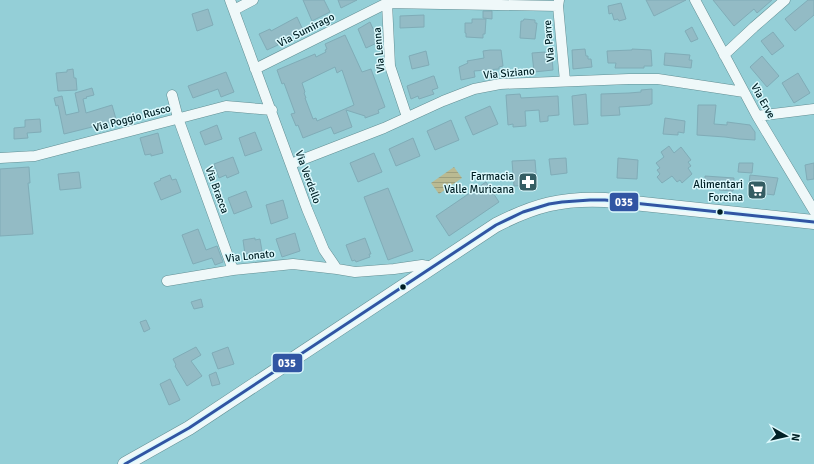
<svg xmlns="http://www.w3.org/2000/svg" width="814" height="464" font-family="Signika,sans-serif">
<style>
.water{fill:url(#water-rules)}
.building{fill:#93bbc5;stroke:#80acb7;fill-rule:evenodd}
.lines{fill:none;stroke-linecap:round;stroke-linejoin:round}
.street-casing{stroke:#628f94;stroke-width:11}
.secondary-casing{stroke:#628f94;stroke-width:15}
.street{stroke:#eff8f9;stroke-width:10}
.secondary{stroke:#eff8f9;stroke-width:14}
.bus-1-casing{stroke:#dcf9fd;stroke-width:6}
.bus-1{stroke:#3155a3;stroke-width:3}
.bus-dot{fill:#002025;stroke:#dcf9fd;stroke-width:1.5}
.labels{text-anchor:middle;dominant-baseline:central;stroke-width:3;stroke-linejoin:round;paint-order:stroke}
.street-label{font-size:11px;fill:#002025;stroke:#dcf9fd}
.poi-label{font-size:11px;fill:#002025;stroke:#dcf9fd;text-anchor:end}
.line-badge{stroke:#dcf9fd;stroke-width:1.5}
.badge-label{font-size:11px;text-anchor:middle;font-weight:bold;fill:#fff}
</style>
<defs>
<pattern id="water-rules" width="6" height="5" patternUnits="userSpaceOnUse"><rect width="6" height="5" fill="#baba92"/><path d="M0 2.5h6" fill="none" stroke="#9ea07e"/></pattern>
</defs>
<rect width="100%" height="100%" fill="#94cfd7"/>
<path class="water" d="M454 167 462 178 439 194 431 183Z"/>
<path class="building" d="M303 0H324L330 12 312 21Z
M338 0H357L341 8Z
M646 0H686L654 16Z
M713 0H772L757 13 754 9 734 26Z
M808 0H814V15L795 31 785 19Z
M621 3 626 19 619 21 618 19 614 20 612 13 609 14 608 6Z
M208 9 213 25 197 31 192 14Z
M483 11H492V19L483 18Z
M424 15V27L400 28V16Z
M297 17 303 30 277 43 278 45 267 50 259 34 270 29 271 31Z
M472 19H486L485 34H483V38L466 37V33H465V23H472Z
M524 19 535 20V23H537L535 39 520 38 521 21H523Z
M370 22 379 42 366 48 358 29Z
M692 27 698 39 691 42 685 31Z
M773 32 784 46 772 55 761 41Z
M345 35 362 72 371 69 385 107 378 110 379 113 365 118V116L346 110 352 127 334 134 331 127 303 138 298 125 296 126 291 114 295 113 284 83 282 84 277 70 315 54 316 57 326 52 325 50 327 49 325 44ZM335 67 337 73 342 70 354 105 317 121 316 118 313 119 305 98H306L304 93 305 92 302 83Z
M585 49 586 56H588V59H591L592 67 573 69 572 50Z
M632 49 651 50 652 66H644V68H615L616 63H608L607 51 632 50Z
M490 50H501L503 66 499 67V69L474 71 475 77 461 80 459 67 468 63 467 61 484 58 483 51Z
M426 51 429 65 412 69 409 56Z
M545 52 546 58 552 57 553 70 534 72 532 53Z
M665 53 690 55 689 60H692L691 68 664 65Z
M762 56 779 76 767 87 750 67Z
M73 69 74 78H76L77 90 58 91 56 73 67 72V70Z
M226 72 234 92 221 97 218 89 193 98 188 86Z
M798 73 810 93 794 103 782 83Z
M433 76H434L438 88 432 90 434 94 419 99 418 96 411 99 407 86Z
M92 88 94 95 86 97 87 98 83 99 86 113 112 105 116 119 112 120V122L64 134 58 105 56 106 54 98 62 96 66 115 79 112 75 93Z
M652 89V104H650V105L619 107 620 115 601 116V94L629 93 641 92V90Z
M520 94 521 98 558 96 559 115 548 116V121L540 122 539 110 525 111 526 126 513 127V124L508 125 506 95Z
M586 94 588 124 574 125 572 96Z
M698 105H716L714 124 727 125V122L750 125 755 132V140L739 139 725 137 697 135Z
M490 106 498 124 473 135 465 117Z
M665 118 685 121 684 133 678 132V135L663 134Z
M40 119 41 132 27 133 28 138 14 139V128L25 127V120Z
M451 120 459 140 435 150 427 131Z
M217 125 222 139 205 145 200 132Z
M255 132 262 150 245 156 239 138Z
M158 133 163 153 151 156V154L145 155 140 138Z
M413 138 420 156 396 166 389 149Z
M669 146 674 153 681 147 691 160 688 162 691 166 688 168 692 174 682 183 680 180 677 182 672 176 662 183 657 177 660 174 657 170 660 168 656 163 664 157 661 152Z
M374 153 382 172 358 182 350 163Z
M233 157 239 173 227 178 226 175 219 178 214 164Z
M566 158 567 173 551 175 549 159Z
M618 158 638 160 637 179 617 178Z
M535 160 537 185 514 186 512 161Z
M739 163H753L752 173 738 172Z
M814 163V179L807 180 805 165Z
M29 167 30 183H28L33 234 0 236V169Z
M79 172 81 188 60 190 58 174Z
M170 175 172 180 176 179 181 192 161 200 154 183 161 180 160 179Z
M750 175 778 178 774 195 751 192 752 184H749Z
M705 176 734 178 733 191 719 190V185L705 184Z
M486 182 499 202 449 236 436 216Z
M388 188 413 251 388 260 364 197Z
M246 191 252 207 234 214 228 198Z
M283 200 288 218 271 224 266 205Z
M198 229 206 250 217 246 223 262 215 265 212 258 193 264 182 235Z
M295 233 300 251 282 257 276 239Z
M255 238V240L260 239 262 251 245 254 243 240Z
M365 238 371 254H369L370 257 356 262 355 260 352 261 346 245Z
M201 299 203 307 194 309 191 302Z
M146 320 150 329 144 332 140 322Z
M196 347 201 355 191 361 202 376 187 386 175 366 176 365 173 359Z
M228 347 234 364 218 369 212 353Z
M216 372 220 384 212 386 209 375Z
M170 379 180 400 169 405 160 384Z"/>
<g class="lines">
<defs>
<path id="street" d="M230 0 307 209 324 250 337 269 355 272 394 269 422 265 432 267
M559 0 558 6 565 81
M695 0 757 116 814 211
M387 3 390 66 407 117
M234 10 253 0
M724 55 754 27 785 0
M255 69 387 3 558 6
M172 95 178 118 233 270
M757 116 814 109
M0 158 35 156 226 106 272 110
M291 164 384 128 443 101 474 89 500 84 629 79H658L744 92
M167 281 233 270 293 264 337 269"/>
<path id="secondary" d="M125 464 189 428 496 225C535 205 562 198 605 200L814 222"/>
</defs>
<use href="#street" class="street-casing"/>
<use href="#secondary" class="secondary-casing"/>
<use href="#street" class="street"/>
<use href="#secondary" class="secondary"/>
<defs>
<path id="bus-1" d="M125 464 189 428 496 225 523 212 549 204 562 202 590 200H605L814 222"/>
</defs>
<use href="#bus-1" class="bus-1-casing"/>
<use href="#bus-1" class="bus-1"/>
</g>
<defs>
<symbol id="pharmacy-square" viewBox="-11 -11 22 22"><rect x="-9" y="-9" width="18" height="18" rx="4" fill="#345d63" stroke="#dcf9fd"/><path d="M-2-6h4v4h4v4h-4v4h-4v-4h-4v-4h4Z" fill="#fff"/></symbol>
<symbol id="supermarket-square" viewBox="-11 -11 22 22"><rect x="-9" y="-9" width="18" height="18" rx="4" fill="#345d63" stroke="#dcf9fd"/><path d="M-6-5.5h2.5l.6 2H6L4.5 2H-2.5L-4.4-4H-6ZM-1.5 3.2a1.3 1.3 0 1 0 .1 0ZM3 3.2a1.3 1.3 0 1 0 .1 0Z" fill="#fff"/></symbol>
</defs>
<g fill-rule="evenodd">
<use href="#pharmacy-square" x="517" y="171" width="22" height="22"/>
<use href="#supermarket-square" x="746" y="179" width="22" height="22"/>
</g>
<g class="bus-dot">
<circle cx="720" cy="212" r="3.5"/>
<circle cx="403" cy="287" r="3.5"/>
</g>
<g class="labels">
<g class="street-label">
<text transform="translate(306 30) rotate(-27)">Via Sumirago</text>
<text transform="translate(549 41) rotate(-95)">Via Parre</text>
<text transform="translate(379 50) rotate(-95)">Via Lenna</text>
<text transform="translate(509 73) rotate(-5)">Via Siziano</text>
<text transform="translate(763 101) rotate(61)">Via Erve</text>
<text transform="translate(132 118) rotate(-15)">Via Poggio Rusco</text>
<text transform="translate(308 177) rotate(70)">Via Verdello</text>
<text transform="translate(217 190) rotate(70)">Via Bracca</text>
<text transform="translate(250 256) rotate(-6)">Via Lonato</text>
</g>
<g class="poi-label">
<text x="514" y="176">Farmacia<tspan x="514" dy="13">Valle Muricana</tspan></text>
<text x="743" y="184">Alimentari<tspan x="743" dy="13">Forcina</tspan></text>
</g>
</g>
<g class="line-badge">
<rect x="609" y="192" width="30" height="20" rx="4" fill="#3155a3"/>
<rect x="272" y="353" width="31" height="20" rx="4" fill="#3155a3"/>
</g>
<g class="badge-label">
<text x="624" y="206">035</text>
<text x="287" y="367">035</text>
</g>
<g transform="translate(786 436) rotate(98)" stroke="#dcf9fd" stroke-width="3" paint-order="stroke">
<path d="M0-3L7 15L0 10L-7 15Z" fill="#002025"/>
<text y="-6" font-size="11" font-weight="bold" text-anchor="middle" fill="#002025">N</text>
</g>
</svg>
